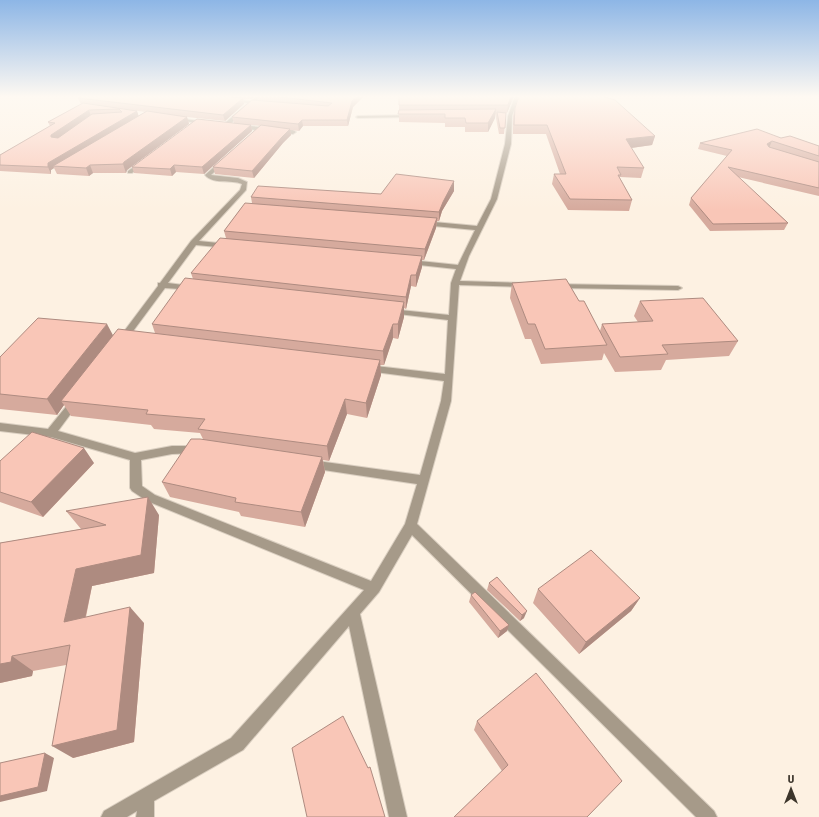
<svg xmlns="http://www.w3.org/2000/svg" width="819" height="817" font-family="'Asap Condensed',sans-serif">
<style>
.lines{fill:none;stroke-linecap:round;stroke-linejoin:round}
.minor-casing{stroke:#dacfc1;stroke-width:2}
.minor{fill:#a69a89;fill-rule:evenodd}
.wall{fill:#d6aa9d;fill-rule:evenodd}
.shaded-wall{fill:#ae8b80}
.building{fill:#f9c6b7;stroke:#ae8b80;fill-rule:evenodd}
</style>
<rect width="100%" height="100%" fill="#fdf1e2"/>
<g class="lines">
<defs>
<path id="minor" d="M257 96H261L256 101 265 102V104L253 103 228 126H224V124L248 103 231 101 229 99 251 101Z
M515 96H519L512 116 511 144 497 199 469 256 460 281 525 283 529 285 525 287 459 285 451 401 417 524 714 811 717 817H696L412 535 379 592 360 614 407 817H389L349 626 243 750 154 801V817H136L137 811 127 817H101L104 811 231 738 364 590 147 501 132 491 130 488V460L51 437 0 431V423L48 429 73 398 76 397 81 400 58 431 135 453 172 446H202L203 449 202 452 198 453 172 454 141 460 142 486 155 495 371 581 405 524 417 484 310 468 306 467 305 464 306 461 310 460 420 475 441 401 444 381 367 371 362 368 367 365 445 374 448 320 390 313 386 311 390 309 449 315 451 283 456 269 410 264 406 262 410 260 458 265 475 230 423 225 420 223 423 221 477 226 491 199 505 144 508 116Z
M414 115 412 117 358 118 356 117 358 116Z
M176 118 207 122 209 123 207 124 174 120Z
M239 125 293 130 296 132 293 134 237 128Z
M223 159 225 160V162L211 175 238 178 247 182 246 190 199 241 228 244 232 246 228 248 196 245 168 283 191 286H194V290L165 288 125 342H119L118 340 119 338 158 286V283H160L191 241 240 190 242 184C231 179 213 185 205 175Z
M142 161 147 162 132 173H128V171Z
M554 284 678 286 682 288 678 290 557 288 553 286Z"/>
</defs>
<use href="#minor" class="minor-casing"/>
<use href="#minor" class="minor"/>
</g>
<path class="wall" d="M79 96H255L251 99H243L244 104 225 121 187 117 189 124 127 170 126 173H93L89 176 57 174 54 168 51 170V174L0 171V155L50 126 48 122 81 104 78 98 80 97ZM123 109 146 112 138 116 137 111Z
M258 96H364L353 107 348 126H303L299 131 290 130 291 135 283 143 254 178 215 174 213 167 261 126 251 125 252 131 204 174 176 172 172 176 134 173 132 167 234 123 232 117 259 100Z
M399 96H514L507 113H506L504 134H499L496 118V113L495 118 488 132H465V127H445V123L399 122Z
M515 108 655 136 652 145 631 148 644 168 641 178 620 177V178L632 200 629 211 568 210 552 184 554 174H560L546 134H513V116Z
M781 138 819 146V196L738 177 788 223 784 230 710 231 689 205 691 198 727 156 698 149 700 143Z
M454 181V191L442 211 439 221H437L436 228 424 260H422V267L416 287 411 286 406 309 404 308V317L398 339 393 338 384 365H380L381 375 367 418 347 414 329 461 323 460 325 472 305 527 241 516 239 512 170 497 162 482 203 439 200 433 154 429 151 425 71 416 64 405 57 415 0 409V357L113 335 155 333 152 324 193 279 191 273 226 238 224 231 252 203 251 197 381 194Z
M512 283 579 301 600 331 602 324 638 322 634 316 640 301 738 341 729 356 666 360 661 370 615 372 604 353 602 360 541 364 531 339H525L510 298Z
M0 461 94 463 43 517 0 502Z
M66 511 159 515 154 573 92 586 86 617 144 623 134 742 73 758 66 665 33 671 32 676 0 683V543L81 529Z
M497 577 524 618 520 621 487 590 489 583Z
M538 589 640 598 631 611 579 654 533 603Z
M471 595 507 631 498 638 469 602Z
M477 721 587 817 502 771 474 730Z"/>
<path class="shaded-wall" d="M250 96H255L251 99Z
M358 96H364L353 107 348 126 347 120 352 101Z
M511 96H514L507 113 508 105Z
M243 98 244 104 225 121 223 115Z
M496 109 495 118 488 132V123Z
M89 110 91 116 54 141 51 137V135Z
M137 111 139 117 53 166 54 168 51 170V174L48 167V163Z
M187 117 189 124 127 170 126 173 123 164 124 162Z
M302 120 303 126 299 131 298 124Z
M251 125 252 131 204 174 202 167Z
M290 129 291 135 283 143 254 178 252 171 282 137Z
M655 136 652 145 624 149 626 139Z
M772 141 769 148 767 144Z
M90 165 93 173 89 176 86 168Z
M174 165 176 172 172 176 170 169Z
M454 181V191L442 211 439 221V212L443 202Z
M437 218 436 228 424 260 425 249Z
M422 256V267L416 287V275Z
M411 275V286L406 309V297Z
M404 302V317L398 339V324Z
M107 324 115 339 61 401 64 405 57 415 47 399Z
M393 324V338L384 365 383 351Z
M380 360 381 375 367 418 366 403Z
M345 399 347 414 329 461 327 446Z
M84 448 94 463 43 517 31 502Z
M322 457 325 472 305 527 301 512Z
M148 497 159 515 154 573 92 586 81 638 64 622 76 569Z
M640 598 631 611 579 654 586 642Z
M130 607 144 623 134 742 73 758 52 746Z
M527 611 524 618 520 621 522 615Z
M509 625 507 631 498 638 500 631Z
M12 656 33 671 32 676 0 683V664Z
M45 753 54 758 47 791 0 802V796Z"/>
<path class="building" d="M83 96H222L243 98 223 115 78 98Z
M271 96H358L352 101 347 120H302L298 124 232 117 252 100 328 106 332 103Z
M399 96H511L508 105H399Z
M519 96H602L615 100 655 136 626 139 644 168 617 167 621 175H618L632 200 570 199 554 174H566L547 125H514L515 108Z
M83 103 137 111 48 163V167L0 165V155L55 123 48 122ZM119 109 122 112 92 114 58 138 51 137V135L89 110Z
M496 109 488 123H466L465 118H445V114H398L399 110Z
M147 111 187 117 124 162 123 164 90 165 86 168 53 166Z
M497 112 506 113 505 128H500Z
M197 119 251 125 202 167 174 165 170 169 132 167Z
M261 125 290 129 282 137 252 171 213 167Z
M757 129 781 138 790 136 819 146V156L772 141 767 144 769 147 819 162V188L728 167 788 223 713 224 691 198 732 150 700 143Z
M396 174 454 181 443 202 439 212 251 197 258 186 381 194Z
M245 203 437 218 425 249 224 231Z
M220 238 422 256 416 275H411L406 297 191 273Z
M185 278 404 302 398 324H393L383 351 152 324Z
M566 279 579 301H584L607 345 545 349 535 324H528L512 283Z
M703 298 738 341 662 345 668 354 620 357 602 324 653 321 640 301Z
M38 318 107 324 47 399 0 394V357Z
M118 329 380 360 366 403 345 399 327 446 198 429 205 419 146 414 148 410 61 401Z
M32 432 84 448 31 502 0 492V461Z
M191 439H200L322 457 301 512 235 502 236 498 162 482Z
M148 497 141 555 76 569 64 622 130 607 117 730 52 746 70 645 12 656 11 662 0 664V543L106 525 66 511Z
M591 550 640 598 586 642 538 589Z
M497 577 527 611 522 615 489 583Z
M475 592 509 625 500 631 471 595Z
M536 673 622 781 587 817H454L508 765 477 721Z
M343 716 368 768 370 767 385 817H307L292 748Z
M45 753 38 787 0 796V763Z"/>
<linearGradient id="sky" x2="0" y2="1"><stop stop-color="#8db6e6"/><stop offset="0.46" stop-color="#fef9f2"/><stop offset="1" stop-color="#fef9f2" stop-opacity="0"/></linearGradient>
<rect width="819" height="210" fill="url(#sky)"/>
<g transform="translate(791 789)" stroke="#fdf1e2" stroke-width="3" paint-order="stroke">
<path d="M0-3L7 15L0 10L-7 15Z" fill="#3c352b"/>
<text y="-6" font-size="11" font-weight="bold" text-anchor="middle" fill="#3c352b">U</text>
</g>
</svg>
